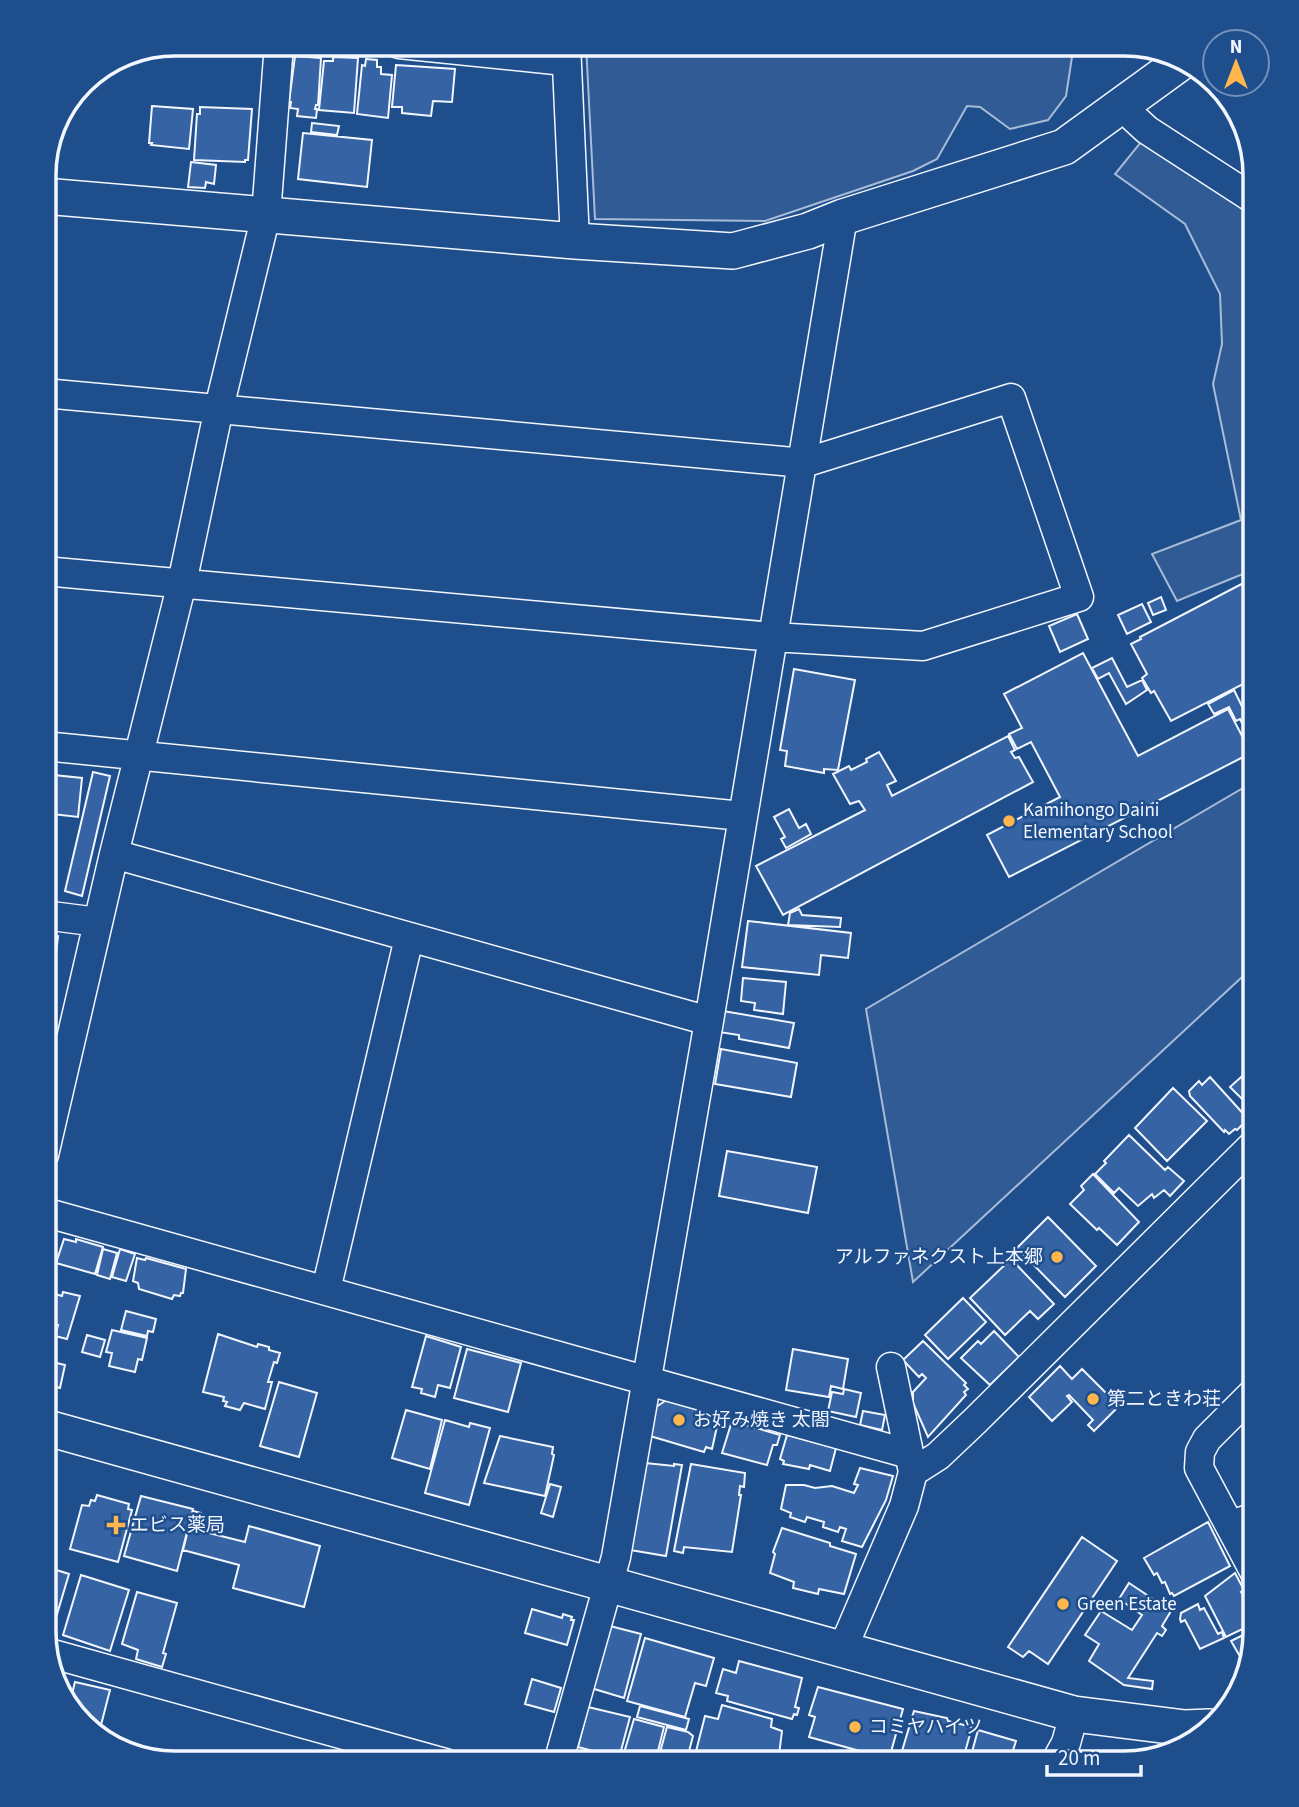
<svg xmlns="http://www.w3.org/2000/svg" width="1299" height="1807" font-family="'Source Sans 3','Noto Sans JP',sans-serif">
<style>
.green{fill:#305b95;stroke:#a8bbd7;stroke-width:2}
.building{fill:#3563a3;stroke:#f2f6ff;stroke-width:2}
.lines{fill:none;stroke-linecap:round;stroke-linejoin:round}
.minor-casing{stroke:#f2f6ff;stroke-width:31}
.tertiary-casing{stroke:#f2f6ff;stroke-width:38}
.minor{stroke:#1f4e8c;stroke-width:28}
.tertiary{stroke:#1f4e8c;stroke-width:35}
.poi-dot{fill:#ffb74d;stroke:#1f4e8c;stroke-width:2.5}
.labels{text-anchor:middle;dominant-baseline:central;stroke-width:5;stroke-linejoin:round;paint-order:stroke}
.poi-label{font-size:19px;fill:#f2f6ff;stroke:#1f4e8c;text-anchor:start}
.rim{fill:none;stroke:#f2f6ff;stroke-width:3.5}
</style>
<rect width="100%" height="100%" fill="#1f4e8c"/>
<path class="green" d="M586 44H1074L1066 96 1048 120 1010 129 980 107 967 106 937 159 913 171 765 221 595 219Z
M1141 142 1255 214V569L1177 601 1152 554 1241 520 1213 384 1222 344 1220 294 1185 224 1115 174Z
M1255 781V965L913 1282 866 1009Z"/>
<path class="building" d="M295 56 321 58 318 105H316L315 109H317L316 118 297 116 298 109 290 108 291 102H289Z
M333 57 358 58 354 113 319 110 324 61H333Z
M366 59 377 60V67H381V74L392 75 388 118 357 114 362 65 365 66Z
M396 65 455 69 452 102 433 101 431 116 402 113V107H392Z
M152 106 193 109 189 149 151 145 152 143H149Z
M200 107 252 109 248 160H245V162L194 160 197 114H200Z
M312 123 339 126 337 135 311 132Z
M303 133 372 140 367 187 298 179Z
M191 162 216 165 214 184 206 182 205 188 188 187Z
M1255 577V678L1171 721 1154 691 1151 693 1142 678 1147 674 1131 644 1141 639 1140 637Z
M1161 597 1166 610 1153 615 1148 603Z
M1142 604 1151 622 1127 634 1118 615Z
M1077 614 1088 639 1060 652 1049 626Z
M1083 653 1138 756 1228 709 1251 753 1009 877 987 835 1060 797 1031 742 1017 749 1009 734 1022 728 1004 694Z
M1112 658 1127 687 1142 680 1147 690 1126 704 1109 673 1098 679 1092 668Z
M794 669 855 680 838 770 824 769V773L785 766 787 751 780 750Z
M1234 690 1255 733V739L1247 743 1243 736 1247 733 1240 719 1236 721 1229 707 1214 714 1208 704Z
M1008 736 1015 750 1011 752 1015 758 1019 757 1033 782 783 915 756 866 865 810 859 801 850 804 833 774 849 766 851 770 867 762 866 759 879 752 896 781 887 785 892 796Z
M93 772 110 776 82 896 65 891Z
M44 774 82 778 78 817 44 813Z
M789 809 799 828 806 824 811 834 786 848 781 839 785 837 774 817Z
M799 909 802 915 841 918 840 927 788 925 790 913Z
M748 921 851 933 848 958 821 955 819 975 742 967Z
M44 934 58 936 54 972 46 971 45 984Z
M743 978 786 982 783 1014 754 1010 755 1003 741 1001Z
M723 1011 794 1023 789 1048 739 1039V1035L719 1032Z
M721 1049 797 1063 791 1097 715 1084Z
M1253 1069 1255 1072V1099L1248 1105 1230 1087 1249 1070Z
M1210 1077 1248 1119 1237 1130 1235 1129 1229 1134 1225 1130 1224 1132 1190 1096 1189 1091 1199 1081 1202 1085Z
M1173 1088 1207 1121 1167 1161 1135 1128Z
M1129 1135 1165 1170 1168 1167 1184 1181 1170 1196 1164 1190 1154 1198 1152 1194 1138 1206 1119 1188 1114 1193 1095 1174 1106 1163 1104 1161Z
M727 1151 817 1167 808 1213 719 1196Z
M1093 1174 1139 1222 1117 1245 1099 1228 1097 1230 1070 1204 1084 1190 1081 1186Z
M1048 1217 1096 1266 1065 1297 1017 1248Z
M64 1239 76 1242V1239L103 1247 95 1274 56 1263Z
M103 1249 117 1253 110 1279 97 1275Z
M120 1249 135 1254 126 1281 112 1277Z
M137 1258 145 1260 146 1258 186 1269 183 1293H181L180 1296 174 1295 172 1299 139 1289 138 1283 133 1281Z
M1011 1259 1054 1304 1038 1319 1030 1311 1005 1335 970 1298Z
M44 1288 53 1290 44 1318Z
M63 1292 80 1296 67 1339 55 1336 58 1325H55L56 1320 49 1319 55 1294 62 1296Z
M963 1298 986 1322 948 1359 925 1335Z
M126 1311 156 1319 153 1332 148 1331 147 1336 121 1330Z
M112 1330 147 1338 142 1360 138 1359 135 1372 109 1366 112 1353 106 1352Z
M994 1331 1019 1357 990 1385 961 1358 978 1341 981 1344Z
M218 1334 257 1347 258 1344 269 1347V1350L280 1353 277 1363 274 1362 268 1382H272L265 1409 244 1403 240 1410 225 1406 227 1402 223 1401 224 1397 203 1392Z
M87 1335 105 1340 100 1357 82 1352Z
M426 1336 461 1347 450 1388 438 1385 435 1397 421 1393 422 1389 412 1387Z
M923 1341 966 1383 964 1385 968 1389 964 1392 966 1395 928 1437 913 1403V1392L926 1378 922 1374 919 1377 903 1360Z
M467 1349 521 1363 508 1412 454 1398Z
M793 1349 848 1359 843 1389 831 1386 829 1397 786 1390Z
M44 1360 65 1365 60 1388 44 1384Z
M1060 1366 1072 1379 1082 1369 1119 1406 1094 1431 1088 1425 1093 1420 1069 1395 1067 1396 1072 1402 1052 1421 1029 1397Z
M279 1382 317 1393 299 1457 260 1446Z
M844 1389 861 1393 856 1417 828 1411 832 1392 843 1394Z
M668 1399 720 1413 712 1449 706 1447 704 1452 650 1436 656 1407Z
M406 1410 442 1420 430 1469 392 1458Z
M863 1411 885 1415 882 1430 860 1425Z
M445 1420 469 1427 470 1423 490 1428 469 1505 425 1493Z
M732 1421 780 1435 777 1445H773L767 1465 722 1453Z
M787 1435 836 1448 830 1471 810 1465 809 1469 783 1464 784 1461 780 1459Z
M500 1436 553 1447 552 1454 554 1455 545 1496 484 1483Z
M645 1463 674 1466V1464L682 1465 666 1556 630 1550Z
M691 1464 745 1473 744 1487 740 1486 739 1495H741L732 1552 684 1547 683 1553 674 1551Z
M860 1468 893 1476 886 1500 862 1547 842 1541 846 1529 840 1527 838 1532 823 1527 824 1522 807 1517 805 1522 790 1517 791 1513 781 1509 786 1485H804L815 1488 832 1486 854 1493 858 1485 854 1484Z
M550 1484 561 1487 553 1517 541 1513Z
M97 1495 129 1504 128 1509 132 1510 118 1562 70 1549 82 1505 89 1506 91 1500 95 1501Z
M141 1496 193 1509 177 1571 124 1556Z
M193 1511 201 1513 197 1530 245 1542 249 1526 320 1546 304 1607 233 1588 239 1565 183 1550Z
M1208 1522 1230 1566 1174 1596 1172 1593 1170 1594 1165 1582 1162 1583 1157 1573 1154 1575 1144 1558Z
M782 1528 830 1543V1546L856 1554 844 1594 819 1589 818 1594 793 1588 794 1582 770 1573 775 1554 773 1552Z
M1082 1537 1117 1561 1048 1664 1029 1651 1023 1657 1008 1647Z
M44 1566 69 1574 52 1631 47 1630 45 1633Z
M1235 1573 1244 1590 1241 1592 1245 1598 1248 1596 1255 1610 1253 1613 1255 1623 1226 1637 1205 1596Z
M81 1575 129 1590 110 1651 63 1635Z
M1129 1583 1171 1611 1162 1626 1166 1630 1162 1636 1157 1633 1128 1678 1153 1681 1152 1689 1124 1685 1089 1661 1099 1644 1085 1635 1101 1611 1132 1630 1142 1615 1119 1599Z
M137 1592 177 1603 163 1653 166 1654 162 1667 136 1659 138 1650 122 1644Z
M1198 1604 1200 1610 1204 1608 1218 1634 1222 1632 1224 1638 1200 1649 1185 1620 1181 1622 1180 1619 1181 1613Z
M532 1609 562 1618 563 1614 572 1617 571 1620H574L567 1645 525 1633Z
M610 1626 641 1634 624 1698 591 1688Z
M1255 1629 1249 1656 1242 1660 1231 1641Z
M645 1638 714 1658 706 1686 695 1683 685 1717 627 1701Z
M739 1661 802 1678 795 1707 799 1708 797 1715 794 1714 792 1719 727 1701 728 1696 716 1693 723 1669 736 1673Z
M532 1679 561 1688 554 1712 525 1704Z
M75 1682 110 1690 101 1725 85 1721 69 1706Z
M818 1687 903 1709 889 1759 809 1737 815 1717 809 1715Z
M722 1705 772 1719 771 1727 782 1731 778 1763H751L720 1755 718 1763H693L705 1716 718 1719Z
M640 1706 689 1719 686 1730 637 1717Z
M588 1707 630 1717 619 1758 578 1747Z
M914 1711 947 1718 948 1721 972 1727 962 1763 899 1761Z
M634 1719 664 1727 655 1763H621Z
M667 1727 688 1732 693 1736 686 1763H657Z
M978 1730 1016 1741 1009 1763H969Z"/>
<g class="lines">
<defs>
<path id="minor" d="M399 44 565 61
M566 44 575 241
M1123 105 1134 118 1147 130 1255 200
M44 571 773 637 923 646 1079 597 1011 398 804 463 44 393
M44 746 742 816
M114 854 709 1021
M44 915 98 922
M44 1155 114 854 182 583 219 408 266 215 279 44
M44 1212 909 1454
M326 1290 409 938
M913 1472 938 1456 975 1421 1255 1143
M1230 1525 1255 1517
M1255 1573 1199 1468 1200 1452 1207 1439 1255 1391
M843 1648 904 1506 913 1472 891 1367
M49 1653 445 1763
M558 1763 616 1557 709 1021 843 217
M1055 1763 1066 1743 1074 1714"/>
<path id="tertiary" d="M44 196 575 241 733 251 808 231 843 217 1064 147 1184 60
M44 1427 1074 1714 1185 1728 1209 1727"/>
</defs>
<use href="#minor" class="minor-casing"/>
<use href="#tertiary" class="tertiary-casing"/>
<use href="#minor" class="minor"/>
<use href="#tertiary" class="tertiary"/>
</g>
<g class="poi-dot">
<circle cx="1009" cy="821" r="7"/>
<circle cx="1057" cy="1257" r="7"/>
<circle cx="1093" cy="1399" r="7"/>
<circle cx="679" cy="1420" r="7"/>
<path d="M112.5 1514.5h7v7h7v7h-7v7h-7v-7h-7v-7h7z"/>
<circle cx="1063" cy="1604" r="7"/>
<circle cx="855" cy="1727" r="7"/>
</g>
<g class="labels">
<g class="poi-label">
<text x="1023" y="810">Kamihongo Daini<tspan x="1023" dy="22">Elementary School</tspan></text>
<text x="1043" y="1257" text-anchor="end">アルファネクスト上本郷</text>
<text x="1107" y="1399">第二ときわ荘</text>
<text x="693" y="1420">お好み焼き 太閤</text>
<text x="130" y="1525">エビス薬局</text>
<text x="1077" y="1604">Green Estate</text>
<text x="869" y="1727">コミヤハイツ</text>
</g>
</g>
<path d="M0 0H1299V1807H0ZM175 56H1124A119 119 0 0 1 1243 175V1632A119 119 0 0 1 1124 1751H175A119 119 0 0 1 56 1632V175A119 119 0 0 1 175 56Z" fill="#1f4e8c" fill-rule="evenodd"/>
<path class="rim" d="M175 56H1124A119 119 0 0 1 1243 175V1632A119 119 0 0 1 1124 1751H175A119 119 0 0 1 56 1632V175A119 119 0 0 1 175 56Z"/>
<g transform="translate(1236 63)"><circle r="33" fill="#1f4e8c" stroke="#7391ba" stroke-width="2"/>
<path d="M0-5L12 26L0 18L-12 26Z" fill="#ffb74d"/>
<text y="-10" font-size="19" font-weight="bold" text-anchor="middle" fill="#f2f6ff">N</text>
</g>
<path d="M1047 1765v10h94v-10" fill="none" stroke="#f2f6ff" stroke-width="3.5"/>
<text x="1058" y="1765" font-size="21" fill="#f2f6ff" stroke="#1f4e8c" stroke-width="5" paint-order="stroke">20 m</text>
</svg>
